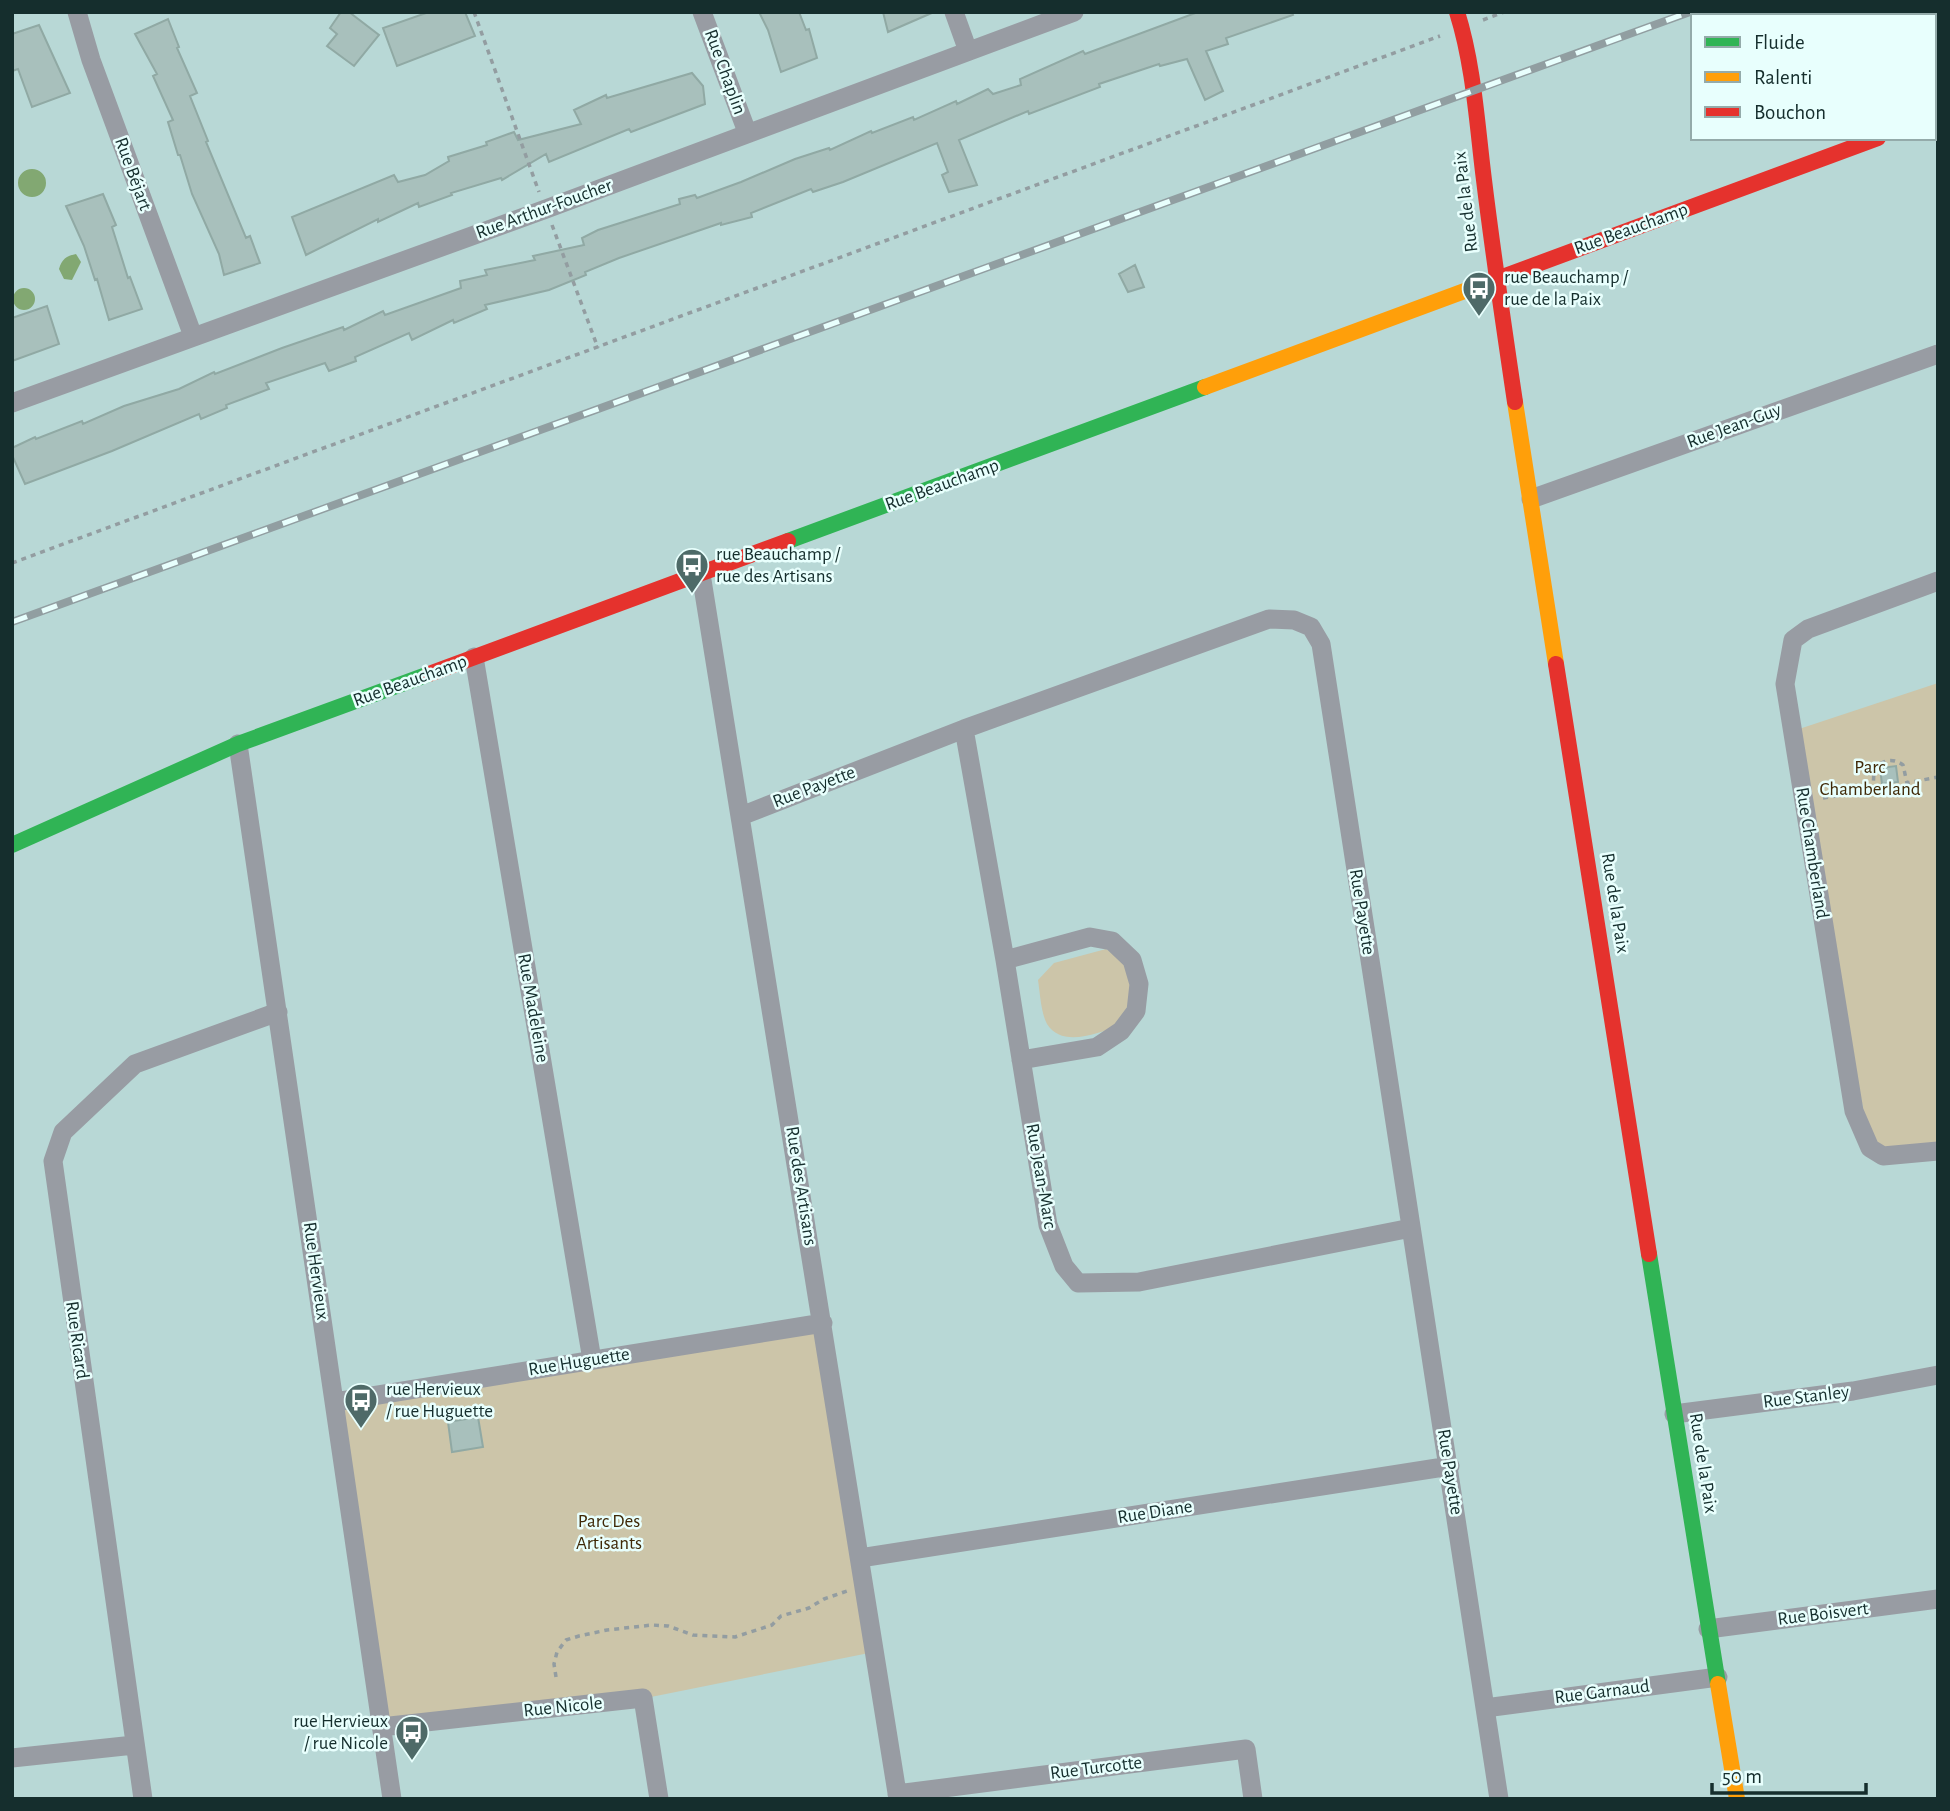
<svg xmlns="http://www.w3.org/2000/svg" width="1950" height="1811" font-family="'Alegreya Sans',sans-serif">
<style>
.green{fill:#ccc5a9}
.water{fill:#82a872}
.building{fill:#a8c0bc;stroke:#90a9a4;stroke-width:2}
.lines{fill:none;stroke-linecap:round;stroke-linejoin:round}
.path{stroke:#939da1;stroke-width:3.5;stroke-dasharray:5 5;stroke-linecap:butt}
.street{stroke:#989ca3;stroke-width:19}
.fast{stroke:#30b455;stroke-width:16}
.slow{stroke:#ff9f0a;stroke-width:16}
.jam{stroke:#e5322d;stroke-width:16}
.rail-casing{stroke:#919ea1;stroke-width:8}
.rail{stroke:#e8fffd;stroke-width:5;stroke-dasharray:16;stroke-linecap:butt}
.labels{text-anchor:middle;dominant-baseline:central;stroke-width:5;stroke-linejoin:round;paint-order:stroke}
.street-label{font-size:19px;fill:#152e2d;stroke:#e8fffd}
.poi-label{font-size:19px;fill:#152e2d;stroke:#e8fffd;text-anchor:start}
.park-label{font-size:19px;fill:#3f2806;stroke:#e8fffd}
</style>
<rect width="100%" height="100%" fill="#b8d8d6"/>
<path class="green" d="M1938 683V1151L1870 1146 1793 731Z
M1106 949C1143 972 1133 991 1120 1026 1098 1032 1063 1049 1047 1024 1041 1013 1040 993 1038 980L1054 963Z
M821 1323 874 1652 641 1699 380 1727 334 1402Z"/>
<path class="water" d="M18 183a14 14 0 1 1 28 0a14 14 0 1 1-28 0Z
M76 254 81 262 72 280 64 279 59 269C62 259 66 256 76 254Z
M13 299a11 11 0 1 1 22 0a11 11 0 1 1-22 0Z"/>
<path class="building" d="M341 12H349L379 35 354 66 327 46 337 34 330 28Z
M429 12H465L475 36 397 66 383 28Z
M759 12H799L806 30 809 29 817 58 781 72 768 30Z
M883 12H934L888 32Z
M1198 12H1292L1293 15 1226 38 1228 44 1206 51 1223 91 1205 100 1187 59 1160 66 1159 64 1099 84 1100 87 1029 114 1028 111 959 140 977 185 949 192 942 175 948 172 937 143 843 182 813 192 811 189 751 213 752 217 721 225V223L619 258 585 272 586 275 549 290 485 305 487 309 454 323 453 320 412 340 409 333 355 357 356 361 329 371 325 363 266 383 269 389 226 405 227 408 201 419 199 414 112 451 25 484 12 455V448L35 437 36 439 82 421 83 424 124 406 179 389 214 372 215 374 282 348 343 327 344 330 383 311 385 315 461 288 460 281 487 275 485 270 535 260 533 256 584 245 582 238 598 230 680 204 679 199 695 195 697 198 741 182 795 159 829 148 830 150 871 131 872 133 913 117 914 120 956 101 957 104 988 89 993 94 1021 85 1020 79 1083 51 1085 54Z
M168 19 179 47 177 48 197 93 190 96 208 141 206 142 246 238 250 236 260 263 224 275 219 254 192 194 180 155H178L168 122 173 120 153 76 157 74 135 34Z
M39 25 70 93 32 107 18 69 12 71V34Z
M692 73 703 86 705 104 631 132 629 129 549 162 546 154 502 180 501 178 451 193 452 195 419 207 418 203 378 222V219L306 255 292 217 394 175 398 182 425 175 449 161 448 157 487 145 486 142 514 132 518 140 581 124 574 110 606 95 607 98Z
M103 194 116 225 112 227 128 278 130 277 142 309 109 320 97 279 95 280 84 246 66 206Z
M1135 265 1144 287 1128 292 1119 274Z
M47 306 59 344 12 361V318Z
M1896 766 1898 782 1882 784 1880 768Z
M478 1417 483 1447 452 1452 448 1422Z"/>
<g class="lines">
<path class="path" d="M474 12 539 192
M1483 20 1504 12
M552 225 598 348
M12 563 1440 36
M1823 798 1873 790 1874 770C1882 760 1892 757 1903 765L1907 783 1938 777
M556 1677 554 1664 557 1652 566 1640 579 1636 607 1630 652 1625 668 1626 693 1635 735 1637 772 1625 781 1616 809 1608 824 1599 847 1591"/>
<path class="street" d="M77 12 91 60 193 336
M702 12 747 132
M954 12 968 51
M1934 118 1938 116
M12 403 546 209 1074 12
M1531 499 1938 354
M701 574 898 1799
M1938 581 1808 629 1793 640 1785 684 1854 1111 1870 1148 1883 1156 1938 1151
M474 657 592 1360
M964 729 1005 960 1048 1225 1064 1266 1078 1283 1139 1282 1411 1228
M238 744 392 1799
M741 816 964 729 1269 619 1294 620 1311 627 1321 644C1380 1029 1442 1413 1499 1799
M1005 960 1090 937 1112 941 1132 960 1139 984 1136 1011 1121 1031 1097 1047 1021 1060
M335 1402 823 1323
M1674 1414 1853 1391 1938 1375
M860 1558 1450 1466
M1708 1629 1938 1599
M1485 1708 1718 1677
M381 1727 643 1698 659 1799
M12 1758 134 1745
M897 1794 1246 1749 1253 1799
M143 1799 53 1161 63 1132 135 1064 278 1012"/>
<path class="fast" d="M788 541 1205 387
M12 845 238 744 429 674
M1649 1254 1718 1684"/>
<path class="slow" d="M1205 387 1478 286
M1515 402 1556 664
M1718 1684 1737 1799"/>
<path class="jam" d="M1457 12C1474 66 1477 125 1484 180 1493 254 1504 328 1515 402
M1478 286 1878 138
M1556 664 1649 1254
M429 674 788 541"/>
<defs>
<path id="rail" d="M12 622 1690 12"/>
</defs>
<use href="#rail" class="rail-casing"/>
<use href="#rail" class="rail"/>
</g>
<defs>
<symbol id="bus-pin" viewBox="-11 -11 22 30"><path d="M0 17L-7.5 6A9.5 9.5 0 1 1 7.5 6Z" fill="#4e6a68" stroke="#e8fffd"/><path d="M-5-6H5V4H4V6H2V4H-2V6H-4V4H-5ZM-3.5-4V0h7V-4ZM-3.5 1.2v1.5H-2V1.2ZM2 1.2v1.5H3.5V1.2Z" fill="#fff"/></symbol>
</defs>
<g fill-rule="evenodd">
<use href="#bus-pin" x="1460" y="269" width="38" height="52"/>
<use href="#bus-pin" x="673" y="546" width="38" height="52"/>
<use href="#bus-pin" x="342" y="1381" width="38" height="52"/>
<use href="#bus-pin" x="393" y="1713" width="38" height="52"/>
</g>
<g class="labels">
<g class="street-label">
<text transform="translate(725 72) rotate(70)">Rue Chaplin</text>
<text transform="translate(133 174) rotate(70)">Rue Béjart</text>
<text transform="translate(1466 202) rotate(-97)">Rue de la Paix</text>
<text transform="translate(544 209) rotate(-20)">Rue Arthur-Foucher</text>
<text transform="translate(1631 229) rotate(-20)">Rue Beauchamp</text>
<text transform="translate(1734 426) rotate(-20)">Rue Jean-Guy</text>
<text transform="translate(942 485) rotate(-20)">Rue Beauchamp</text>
<text transform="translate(410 681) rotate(-20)">Rue Beauchamp</text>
<text transform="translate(814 787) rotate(-21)">Rue Payette</text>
<text transform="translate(1812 853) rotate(81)">Rue Chamberland</text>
<text transform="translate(1615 903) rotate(81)">Rue de la Paix</text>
<text transform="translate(1362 912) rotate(81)">Rue Payette</text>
<text transform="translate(533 1008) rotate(80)">Rue Madeleine</text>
<text transform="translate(1041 1176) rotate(80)">Rue Jean-Marc</text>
<text transform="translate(801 1186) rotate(81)">Rue des Artisans</text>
<text transform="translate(316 1271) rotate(82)">Rue Hervieux</text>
<text transform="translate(77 1340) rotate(82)">Rue Ricard</text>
<text transform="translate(579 1362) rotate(-9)">Rue Huguette</text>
<text transform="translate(1806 1397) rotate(-7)">Rue Stanley</text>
<text transform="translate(1703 1463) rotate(81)">Rue de la Paix</text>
<text transform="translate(1450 1472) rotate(81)">Rue Payette</text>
<text transform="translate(1155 1512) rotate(-9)">Rue Diane</text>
<text transform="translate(1823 1614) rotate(-7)">Rue Boisvert</text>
<text transform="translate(1602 1692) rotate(-7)">Rue Garnaud</text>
<text transform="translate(563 1707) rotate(-6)">Rue Nicole</text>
<text transform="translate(1096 1768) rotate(-7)">Rue Turcotte</text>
</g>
<g class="poi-label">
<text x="1504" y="277">rue Beauchamp /<tspan x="1504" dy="22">rue de la Paix</tspan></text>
<text x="716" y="554">rue Beauchamp /<tspan x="716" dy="22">rue des Artisans</tspan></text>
<text x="386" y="1389">rue Hervieux<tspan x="386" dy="22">/ rue Huguette</tspan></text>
<text x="388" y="1721" text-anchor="end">rue Hervieux<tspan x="388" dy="22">/ rue Nicole</tspan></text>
</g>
<g class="park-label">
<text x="1870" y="767">Parc<tspan x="1870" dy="22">Chamberland</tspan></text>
<text x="609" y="1521">Parc Des<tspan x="609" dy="22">Artisants</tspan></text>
</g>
</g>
<rect width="1950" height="1811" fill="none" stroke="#152e2d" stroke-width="28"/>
<rect x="1691" y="14" width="245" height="126" fill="#e8fffd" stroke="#94abaa" stroke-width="2"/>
<rect x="1705" y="37" width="35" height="10" fill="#30b455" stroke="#94abaa" stroke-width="2"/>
<text x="1754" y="49" font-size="21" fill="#152e2d">Fluide</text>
<rect x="1705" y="72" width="35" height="10" fill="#ff9f0a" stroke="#94abaa" stroke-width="2"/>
<text x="1754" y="84" font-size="21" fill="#152e2d">Ralenti</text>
<rect x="1705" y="107" width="35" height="10" fill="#e5322d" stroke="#94abaa" stroke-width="2"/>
<text x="1754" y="119" font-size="21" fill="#152e2d">Bouchon</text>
<path d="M1712 1783v10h154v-10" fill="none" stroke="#152e2d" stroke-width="3.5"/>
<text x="1722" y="1783" font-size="21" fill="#152e2d" stroke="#e8fffd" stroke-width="5" paint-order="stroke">50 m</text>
</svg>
